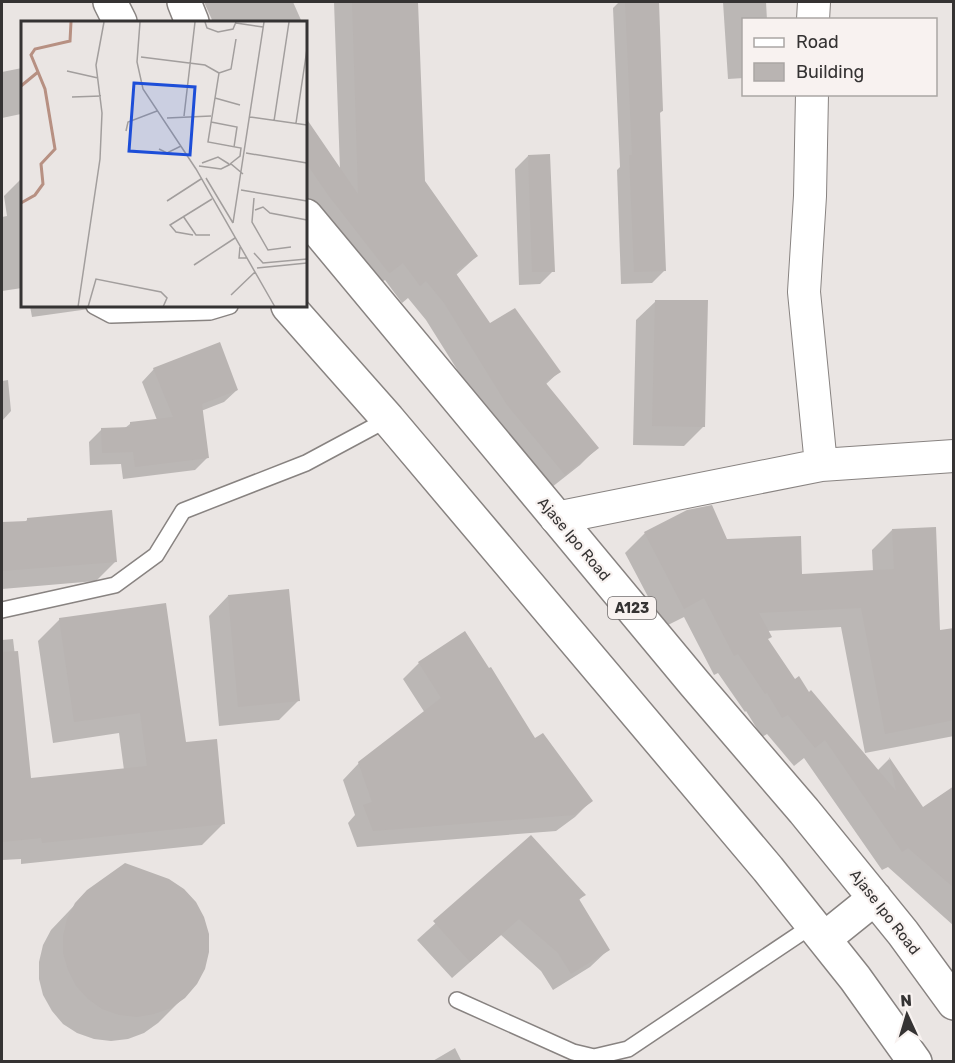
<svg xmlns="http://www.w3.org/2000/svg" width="955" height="1063" font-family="Rubik,sans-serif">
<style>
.shadow{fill:#0003}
.building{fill:#b9b4b2}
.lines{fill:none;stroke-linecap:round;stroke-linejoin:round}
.lane-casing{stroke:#888381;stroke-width:18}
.street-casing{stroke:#888381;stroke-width:34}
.highway-casing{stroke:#888381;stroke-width:36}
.lane{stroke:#fff;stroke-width:15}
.street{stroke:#fff;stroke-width:32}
.highway{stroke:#fff;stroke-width:33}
.labels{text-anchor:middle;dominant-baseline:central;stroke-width:4.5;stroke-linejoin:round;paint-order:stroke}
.shield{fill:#f8f2f0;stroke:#706c6c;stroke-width:1.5}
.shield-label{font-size:14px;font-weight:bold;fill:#353333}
.street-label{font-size:15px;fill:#353333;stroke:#f8f2f0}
.inset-river{fill:none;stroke:#b79082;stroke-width:3}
.inset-road{fill:none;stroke:#a29e9d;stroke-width:1.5}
.view{fill:#1d4ed8;fill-opacity:0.15;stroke:#1d4ed8;stroke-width:3}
.inset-edge{fill:none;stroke:#353333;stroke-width:3}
</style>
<rect width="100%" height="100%" fill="#eae5e3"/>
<path class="shadow" d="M204 2H293L301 20 299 22H213Z
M334 2H417L424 181 477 256 455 276 490 325 559 372 545 385 597 448 580 465 547 491 490 422 426 320 408 298 402 303 385 280 372 289 306 205V142L340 170Z
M619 2H657L662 111 659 114 665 270 652 283 621 284 617 170 620 167 613 8Z
M723 2H766L767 20H744V78L728 79Z
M22 68V118L21 114 2 118V72Z
M528 156 553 271 540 284 519 285 515 169Z
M21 179H22V288L2 291V217L7 216 4 196Z
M656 301 704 426 684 446 633 445 636 320Z
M30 306H92L89 309 32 317Z
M154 369 237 390 224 402 201 411 207 458 195 470 123 479 121 464 90 465 89 442 102 429 125 428 130 424 157 420 142 382Z
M8 380 11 411 2 421V381Z
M28 519 115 562 96 581 2 589V524L24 523Z
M892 530 939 632 954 629V736L865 753 841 627 767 631V640L794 681 877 771 889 759 922 809 954 787V926L888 867 882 870 804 758 794 766 767 734 762 737 746 711 745 712 718 673 714 675 684 617 664 627 625 553 645 533 726 541 801 575 873 572 872 550Z
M228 596 298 701 279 720 219 726 209 616Z
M60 619 185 744 224 823 202 845 21 864V859L2 860V640L13 639 30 780 124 770 119 733 53 743 38 641Z
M419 663 535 741 591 801 575 817 556 831 357 847 348 823 355 815 343 780 359 763 425 713 403 679Z
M531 837 584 895 578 901 608 950 590 967 553 990 541 971 501 935 452 978 417 940Z
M88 891 184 997 158 1023 144 1033 128 1039 111 1041 94 1039 77 1033 63 1024 52 1011 43 995 39 979V962L43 945 51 930Z
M455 1048 462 1062H431Z"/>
<path class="building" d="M352 2H418L425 181 478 256 455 272 490 323 515 308 561 372 545 382 599 448 565 475 507 405 444 303 426 281 420 286 403 263 390 273 388 272 328 195 306 163V118L358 194Z
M625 2H659L663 111 660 112 666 271 634 272 629 155H632Z
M550 154 555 272H532L528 155Z
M655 300H708L705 427 652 426Z
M220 342 238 390 202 404 209 458 135 467 133 452 102 453 101 428 130 427V422L173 417 153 368Z
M712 505 727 539 801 536 802 574 894 569 892 529 936 527 940 630 954 628V720L885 734 861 608 759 613 772 637 768 639 795 679 799 676 809 692 811 690 896 791 889 757 923 807 954 786V888L908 848 902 852 825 740 815 748 788 715 782 718 767 693 765 694 738 654 734 656 704 598 684 609 644 532 687 510Z
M112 510 117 562 2 571V522L27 521V518Z
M289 589 300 701 238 707 228 595Z
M166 603 186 742 217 739 225 824 42 843 41 838 2 842V652L18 651 31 778 147 766 140 713 74 722 59 618Z
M465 631 489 668 491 667 535 738 543 733 593 801 574 815 373 831 363 805 372 802 358 762 441 698 418 662Z
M531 835 586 895 579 899 610 950 571 974 558 953 519 919 470 962 433 921Z
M125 863 169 879 184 889 196 902 204 917 209 934V952L205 969 197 984 185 998 171 1008 154 1014 137 1017 119 1015 102 1009 88 999 76 986 68 970 63 953V936L67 919 75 903 87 890Z"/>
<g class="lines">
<defs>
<path id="lane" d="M94 306 111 315 210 312 230 306
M2 610 115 585 156 555 183 511 306 463 388 419
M457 1000 573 1052 594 1057 628 1049 813 925"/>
<path id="street" d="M813 20 814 2
M812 94 810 196 804 292 821 465
M556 518 821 465 954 456"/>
<path id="highway" d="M110 2 120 22
M184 2 192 22
M306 216 695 684 804 811 903 933 954 1003
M288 306 388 419 768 869 855 978 915 1062
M824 939 875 898"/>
</defs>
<use href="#lane" class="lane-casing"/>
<use href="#street" class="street-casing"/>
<use href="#highway" class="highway-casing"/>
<use href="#lane" class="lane"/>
<use href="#street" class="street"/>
<use href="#highway" class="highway"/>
</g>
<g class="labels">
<rect class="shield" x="608" y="597" width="48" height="22" rx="4.5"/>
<g class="shield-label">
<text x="632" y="608">A123</text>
</g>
<g class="street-label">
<text transform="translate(574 539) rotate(50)">Ajase Ipo Road</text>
<text transform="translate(885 912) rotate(52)">Ajase Ipo Road</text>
</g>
</g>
<g transform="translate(21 21)">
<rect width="286" height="286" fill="#eae5e3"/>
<path class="inset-river" d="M0 65 17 51M0 182 14 174 22 163 20 143 34 128 24 68 10 34 14 28 49 20 50 1"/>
<path class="inset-road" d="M119 1 116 41 122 68 175 148 254 286M184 1 186 7 197 11 212 8 215 1M215 2 242 6M120 36 184 44 198 52 187 121 220 127 219 135 209 143M46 50 77 57M198 52 210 48 215 18M51 76 80 75M194 77 219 84M163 95 174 1M229 96 286 104M146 97 190 95M253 100 268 1M190 101 216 106 213 126M275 102 286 28M105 110 107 101 136 90M138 128 146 132 160 125M225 132 286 142M181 142 197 136 208 143M178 145 200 148 210 143 222 153M185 157 212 202M220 169 286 180M233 177 231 201 247 229 270 226M146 180 180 158M234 189 242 186 249 192 286 199M162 195 175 214H189M212 202 243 1M172 214 155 211 149 204 191 178M219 226 218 237H226M233 232 242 242 286 238M173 244 214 217M236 247 286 242M210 274 234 251M57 286 79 138 81 92 75 44 83 1M67 286 75 258 140 271 146 277 142 286"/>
<path class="view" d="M113 62 174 66 169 134 108 130Z"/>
<rect width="286" height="286" class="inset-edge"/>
</g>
<rect width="955" height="1063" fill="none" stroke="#353333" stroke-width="6"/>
<rect x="742" y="18" width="195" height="78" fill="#f8f2f0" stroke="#aaa6a4" stroke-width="1.5"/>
<rect x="754" y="38" width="30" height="9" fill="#ffffff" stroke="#aaa6a4" stroke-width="1.5"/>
<text x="796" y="48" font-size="18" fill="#353333">Road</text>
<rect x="754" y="63" width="30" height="18" fill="#b9b4b2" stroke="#aaa6a4" stroke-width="1.5"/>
<text x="796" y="78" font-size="18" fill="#353333">Building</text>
<g transform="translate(907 1015) rotate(356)" stroke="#f8f2f0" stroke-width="4.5" paint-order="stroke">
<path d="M0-4.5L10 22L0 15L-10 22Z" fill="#353333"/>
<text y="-9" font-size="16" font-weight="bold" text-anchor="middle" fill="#353333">N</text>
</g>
</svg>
